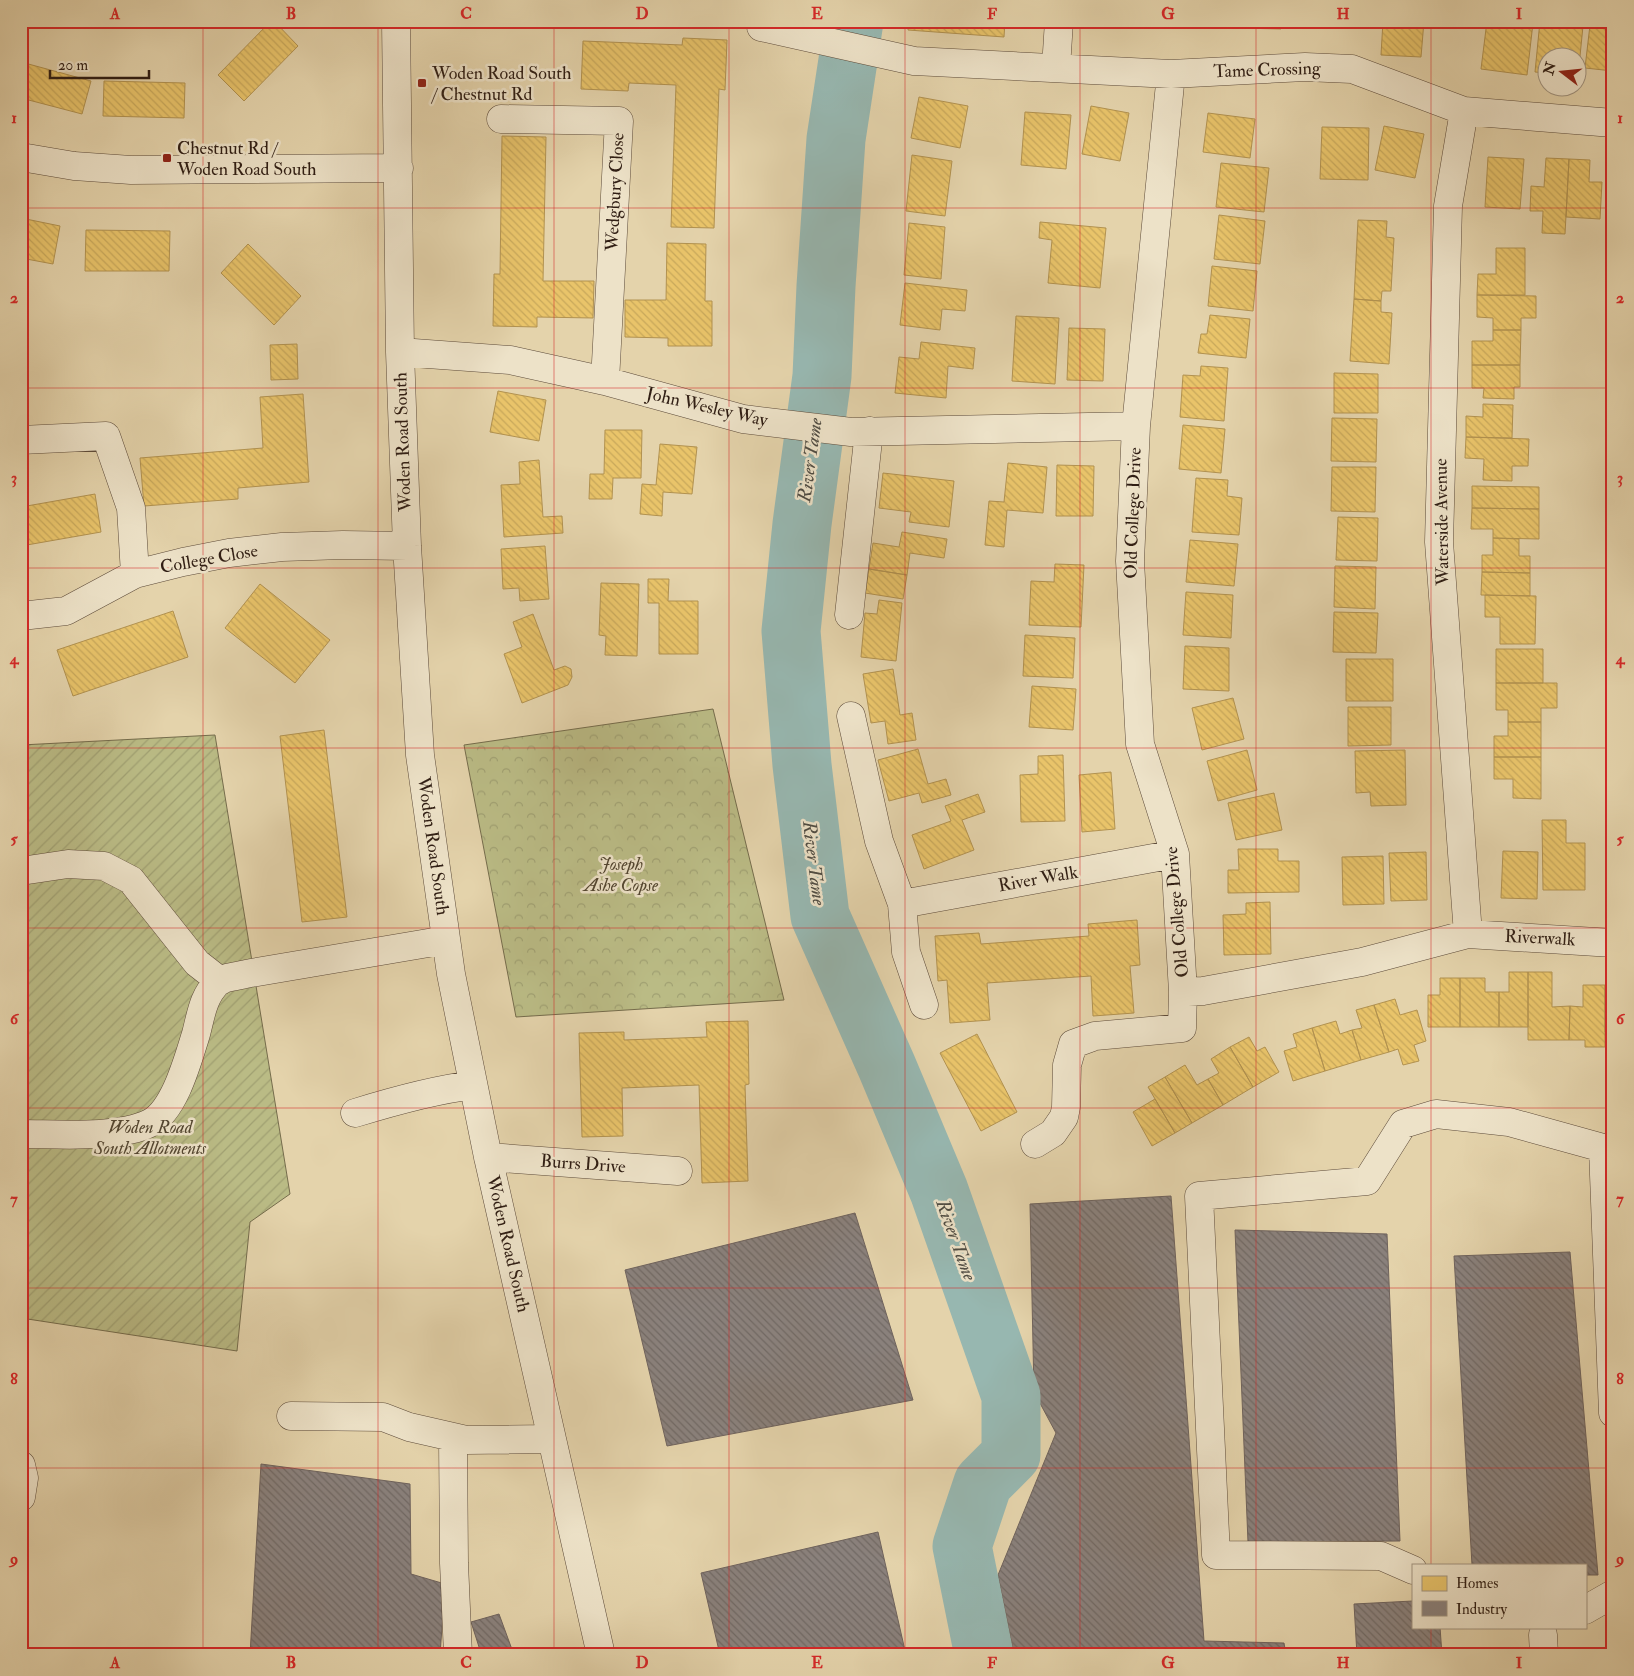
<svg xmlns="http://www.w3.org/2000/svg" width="1634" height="1676" font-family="'IM FELL Double Pica',serif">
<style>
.forest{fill:url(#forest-crowns);stroke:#756c4c}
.garden{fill:url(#garden-furrows);stroke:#756c4c}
.homes{fill:url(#homes-back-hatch);stroke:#b29250}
.industry{fill:url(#industry-back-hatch);stroke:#6f635d}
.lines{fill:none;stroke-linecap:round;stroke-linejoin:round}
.river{stroke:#97b7b0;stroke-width:59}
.minor-casing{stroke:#5d4b3a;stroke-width:29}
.minor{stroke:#ede2c8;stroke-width:28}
.grid{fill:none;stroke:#d62828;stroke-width:1;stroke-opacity:0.55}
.poi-dot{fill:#8f2418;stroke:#ede2c8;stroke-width:2}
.labels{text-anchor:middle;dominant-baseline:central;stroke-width:5;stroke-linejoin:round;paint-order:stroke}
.street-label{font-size:18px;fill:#301e14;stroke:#ede2c8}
.poi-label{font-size:18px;fill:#301e14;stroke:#ede2c8;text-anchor:start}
.park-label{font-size:18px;font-style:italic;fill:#524530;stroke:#ede2c8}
.water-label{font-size:19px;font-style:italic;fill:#4f4c43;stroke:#ede2c8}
.neatline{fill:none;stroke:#d62828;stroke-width:2}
.grid-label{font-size:16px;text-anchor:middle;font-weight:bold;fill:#d62828}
</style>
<defs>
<pattern id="forest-crowns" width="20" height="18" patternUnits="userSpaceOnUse" patternTransform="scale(1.25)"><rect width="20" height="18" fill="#babb85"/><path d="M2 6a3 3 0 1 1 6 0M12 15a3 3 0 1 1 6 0" fill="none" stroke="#a0a072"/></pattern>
<pattern id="garden-furrows" width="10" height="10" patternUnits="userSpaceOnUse" patternTransform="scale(1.25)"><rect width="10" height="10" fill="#babb85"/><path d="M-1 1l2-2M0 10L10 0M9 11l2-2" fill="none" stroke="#a0a072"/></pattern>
<pattern id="homes-back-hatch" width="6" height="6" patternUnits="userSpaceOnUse" patternTransform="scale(1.25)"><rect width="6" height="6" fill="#e9c46a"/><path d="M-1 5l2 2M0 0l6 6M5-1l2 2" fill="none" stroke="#c8a85b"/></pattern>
<pattern id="industry-back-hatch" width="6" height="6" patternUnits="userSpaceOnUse" patternTransform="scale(1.25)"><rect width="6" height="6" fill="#8a817c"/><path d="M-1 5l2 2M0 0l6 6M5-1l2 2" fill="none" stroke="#716964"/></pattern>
</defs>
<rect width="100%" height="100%" fill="#e4d3ab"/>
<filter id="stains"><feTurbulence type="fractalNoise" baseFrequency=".004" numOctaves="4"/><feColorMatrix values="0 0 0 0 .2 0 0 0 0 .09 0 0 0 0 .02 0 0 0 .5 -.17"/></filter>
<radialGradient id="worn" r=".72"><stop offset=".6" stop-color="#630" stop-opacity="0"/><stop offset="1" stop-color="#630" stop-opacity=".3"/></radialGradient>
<path class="forest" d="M713 709 784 1000 516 1017 464 745Z"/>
<path class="garden" d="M215 735 290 1194 250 1222 237 1351 21 1318V745Z"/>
<path class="homes" d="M271 21H274L298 46 244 101 218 75Z
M909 21H1005L1004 37 908 30Z
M1082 21H1281V29L1239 28V24L1082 23Z
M1383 21H1424L1421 57 1381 55Z
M1487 21H1516L1533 23 1527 75 1481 69Z
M1540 21H1559V24L1583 26 1578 76H1576V58H1546V73L1535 72Z
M1590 25 1613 27V71L1585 68Z
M683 38 727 40 725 90 719 89 714 228 671 227 676 85 629 83 628 91 581 89 583 41 682 45Z
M21 62 91 81 82 114 21 98Z
M104 81 185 83 184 118 103 116Z
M919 97 968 106 960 148 911 138Z
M1091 106 1129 113 1120 161 1082 154Z
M1025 112 1071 115 1066 169 1021 165Z
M1208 113 1255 119 1250 158 1203 152Z
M1384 126 1424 134 1415 178 1375 170Z
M1322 127 1369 128 1368 180 1320 179Z
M502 136 546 137 543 281H594L593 318 537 317V327L493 326 494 274H500Z
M912 155 952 161 945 216 906 211Z
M1488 157 1524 159 1520 209 1485 207Z
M1546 158 1569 159 1565 234 1542 233 1543 211H1530L1531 186 1544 187Z
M1569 159 1590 160 1589 182H1602L1600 219 1566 217Z
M1611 159H1613V204L1608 203Z
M1221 163 1269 168 1264 212 1216 207Z
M1219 215 1265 221 1260 264 1214 259Z
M21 218 60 226 53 264 21 258Z
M1358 220 1387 221 1386 237 1394 238 1391 291H1382L1381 301 1354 299Z
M1040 222 1106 228 1100 288 1048 283 1052 240 1039 238Z
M909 223 945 227 941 279 904 275Z
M86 230 170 231 169 271H85Z
M667 243 706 244 705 301H712V346H668V338L625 337V300H666Z
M248 244 301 296 274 325 221 273Z
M1496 248H1525V295H1477L1478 274H1496Z
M1212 266 1257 271 1253 311 1208 306Z
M905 283 967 290 965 311 942 309 940 330 900 325Z
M1477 295 1536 296V318H1521V330H1493V318L1477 317Z
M1354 299 1381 301V312L1392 313 1389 364 1350 361Z
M1210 315 1250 319 1246 358 1198 353 1201 334H1207Z
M1016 316 1059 318 1055 384 1012 381Z
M1069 328 1105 329 1103 381 1067 380Z
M1493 330H1521L1520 365H1472V341H1493Z
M921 342 975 348 973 369 948 366 946 398 895 393 899 357 919 359Z
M297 344 298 379 271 380 270 345Z
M1472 365H1520V387H1514V399L1483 398 1484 388H1472Z
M1201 366 1228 368 1224 421 1180 417 1183 375 1200 376Z
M1334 373 1378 374V413H1334Z
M498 391 546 400 539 441 490 432Z
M303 394 309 482 238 488V499L144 506 140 458 263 448 260 397Z
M1483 404 1513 405 1512 438 1466 437V416L1483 417Z
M1332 418 1377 419 1376 462 1331 461Z
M1183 425 1225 429 1221 473 1179 469Z
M605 430H642L641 478H613L612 499H589L590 474H604Z
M1466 437 1529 439 1528 466H1512V481L1483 480 1484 459 1465 458Z
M660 444 697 447 692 494 663 492 662 516 640 514 642 484 656 485Z
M539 460 543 517 562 516 563 533 504 537 501 485 520 484 519 462Z
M1008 463 1047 467 1043 513 1007 510 1004 547 985 545 989 501 1004 502Z
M1057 465 1094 466 1093 516H1056Z
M1332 467H1376L1375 512 1331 511Z
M883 473 954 481 949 527 909 522 911 512 879 508Z
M1196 478 1228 480 1227 496 1242 498 1239 535 1192 532Z
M1472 486 1539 487V509L1472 508Z
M95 494 101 532 21 546V507Z
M1472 508 1539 509V539L1493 538V529H1471Z
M1338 517 1378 518 1377 561 1336 560Z
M902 532 947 539 944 558 910 553 907 575 869 569 873 543 899 547Z
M1493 538 1519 539V556H1530V573L1482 572V555H1493Z
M1190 540 1238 544 1234 586 1186 582Z
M545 546 549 599 520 601 519 588 503 589 501 549Z
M1055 564 1084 565 1081 627 1029 625 1031 581 1054 582Z
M1335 566 1376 567 1375 609 1334 607Z
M869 569 907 575 903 599 865 593Z
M1482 572 1530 573V596L1481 595Z
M648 579H669L668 601H698V654H659V603H648Z
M601 583 639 584 637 656 605 655 606 636 599 635Z
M260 584 330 640 295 683 225 628Z
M1186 592 1233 595 1231 638 1183 635Z
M1485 595 1536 596 1535 644H1500V617H1485Z
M879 600 902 603 896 661 861 657 865 613 877 614Z
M173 611 188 657 73 696 57 650Z
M1334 612 1378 613 1376 653 1333 652Z
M533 614 554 670 565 666 571 669 572 677 568 685 522 703 504 654 522 647 513 622Z
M1025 635 1075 638 1073 678 1023 676Z
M1185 646 1229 648V691L1183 689Z
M1496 649H1543V683H1496Z
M1346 659H1393V701H1346Z
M893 669 900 715 912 713 916 740 888 744 885 721 871 723 863 674Z
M1496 683H1557V708H1541V722H1508V710H1496Z
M1032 686 1076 689 1073 730 1029 727Z
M1233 698 1244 739 1202 750 1192 708Z
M1348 707H1391V745L1348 746Z
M1508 722H1541V757H1494V736H1508Z
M324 730 347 917 302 922 280 736Z
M918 749 928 784 946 779 951 795 922 803 919 793 889 801 878 760Z
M1247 750 1257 790 1218 801 1207 761Z
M1405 750 1406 805 1371 806 1370 792 1356 793 1355 751Z
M1063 755 1065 821 1021 822 1020 775 1038 774V756Z
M1494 757H1541V799L1513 798V779H1494Z
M1111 772 1115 829 1082 832 1079 775Z
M1274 793 1282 830 1236 840 1228 803Z
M978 794 985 812 962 820 974 850 924 869 912 835 951 821 945 806Z
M1542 820H1566V843H1585V890H1543Z
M1238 849H1278V861H1299V892L1228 893V870H1239Z
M1503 851 1538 852 1537 899 1501 898Z
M1426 852 1427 900 1391 901 1389 853Z
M1383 856 1384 904 1343 905 1342 857Z
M1270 902 1271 954 1224 955 1223 915 1246 914V903Z
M1137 920 1140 965 1130 966 1134 1013 1093 1016 1091 976 987 983 990 1020 950 1023 947 980 938 981 935 936 979 933 981 944 1089 936 1088 924Z
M1509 972H1528V1027H1499V992H1509Z
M1528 972H1552V1007L1570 1006 1569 1040H1528Z
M1440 978H1460V1027H1428V995H1440Z
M1460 978H1485V992H1499V1027H1460Z
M1583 985H1605V1047H1585V1040H1569L1570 1006 1583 1007Z
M1605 985H1613V1032H1605Z
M1395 999 1400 1015 1417 1010 1426 1041 1414 1045 1419 1061 1403 1065 1398 1049 1389 1052 1374 1005Z
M1374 1005 1389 1052 1361 1060 1352 1030 1362 1028 1356 1010Z
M748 1021 749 1084 745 1085 748 1181 702 1183 699 1085 622 1088 623 1136 582 1137 579 1033 624 1032V1040L707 1037 706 1022Z
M1336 1021 1340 1034 1352 1030 1361 1060 1325 1071 1312 1028Z
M1312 1028 1325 1071 1293 1081 1284 1051 1297 1047 1293 1034Z
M977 1034 1017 1112 981 1131 940 1053Z
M1249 1037 1257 1051 1265 1047 1279 1072 1253 1087 1230 1047Z
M1230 1047 1253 1087 1223 1105 1208 1079 1219 1073 1211 1059Z
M1185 1065 1197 1085 1208 1079 1223 1105 1192 1123 1165 1077Z
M1165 1077 1192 1123 1175 1133 1148 1087Z
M1155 1099 1175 1133 1152 1146 1133 1112Z"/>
<path class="industry" d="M1171 1196 1204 1641 1284 1643 1286 1655H1014L998 1575 1056 1433 1034 1392 1030 1204Z
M855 1213 913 1400 667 1446 625 1270Z
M1235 1230 1387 1234 1400 1541 1248 1542Z
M1570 1252 1598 1575H1585V1565H1472L1454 1256Z
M261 1464 410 1484 411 1574 445 1584 440 1655H250Z
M878 1532 906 1655H720L701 1573Z
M1413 1601V1627H1440L1442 1655H1357L1354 1604Z
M499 1614 514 1655H472L480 1650 471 1622Z"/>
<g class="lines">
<path class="river" d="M854 21 836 139 826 286 822 376 802 524 791 631 802 765 820 916 887 1067 939 1191 1011 1396V1455L983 1483 962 1546 984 1655"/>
<defs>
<path id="minor" d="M396 21 400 352 407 546 420 755 451 974 488 1157 601 1655
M761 27 914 61 1171 74 1305 67 1352 69 1464 111 1613 123
M1056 68 1059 21
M1171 74 1136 426 1130 561 1140 744 1175 854 1183 992 1203 991 1362 962 1468 934 1613 943
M1464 111 1448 206 1439 542 1468 934
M501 119 619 121 605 381
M21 157 74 166 131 170 399 168
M400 352 510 360 605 381 743 419 851 432 1136 426
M21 440 106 436 131 508 135 574
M849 615 869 431
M21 616 66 611 135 574 183 562 229 553 282 547 343 545 407 546
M851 716 879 841 902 904 906 952 924 1005
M21 871 68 864 104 866 131 880 197 963 220 981
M902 904 1175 854
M355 1113C394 1101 433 1090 473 1085
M21 1134C58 1134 118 1139 150 1123 175 1110 188 1059 196 1034 201 1015 203 996 218 982 224 977 243 975 251 973L446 940
M1035 1144 1053 1133 1064 1117 1066 1107 1067 1065 1073 1044 1095 1036 1182 1028 1183 992
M488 1157 678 1171
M291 1416 383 1417 409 1427 466 1440 552 1439
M453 1437 454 1563 458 1655
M21 1465 24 1478 21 1497
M1413 1570 1381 1556 1216 1555 1199 1196 1367 1181 1403 1124 1436 1114 1509 1122 1603 1148 1613 1413
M1585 1610 1613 1594
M1543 1635 1544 1655"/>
</defs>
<use href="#minor" class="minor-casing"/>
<use href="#minor" class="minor"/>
</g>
<path class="grid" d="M203 21V1655M378 21V1655M554 21V1655M729 21V1655M905 21V1655M1080 21V1655M1256 21V1655M1431 21V1565M21 208H1613M21 388H1613M21 568H1613M21 748H1613M21 928H1613M21 1108H1613M21 1288H1613M21 1468H1613M1431 1627V1655"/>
<g class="poi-dot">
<rect x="417" y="78" width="10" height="10" rx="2.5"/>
<rect x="162" y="153" width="10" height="10" rx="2.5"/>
</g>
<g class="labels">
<g class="street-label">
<text transform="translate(1267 70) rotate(-2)">Tame Crossing</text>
<text transform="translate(615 192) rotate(-87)">Wedgbury Close</text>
<text transform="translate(707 407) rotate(13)">John Wesley Way</text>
<text transform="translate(403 442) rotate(-92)">Woden Road South</text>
<text transform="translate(1133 513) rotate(-88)">Old College Drive</text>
<text transform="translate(1442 522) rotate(-91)">Waterside Avenue</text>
<text transform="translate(209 559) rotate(-10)">College Close</text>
<text transform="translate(433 846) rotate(82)">Woden Road South</text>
<text transform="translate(1038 879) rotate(-10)">River Walk</text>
<text transform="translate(1177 912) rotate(-95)">Old College Drive</text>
<text transform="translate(1540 938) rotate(3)">Riverwalk</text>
<text transform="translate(583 1164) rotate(4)">Burrs Drive</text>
<text transform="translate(508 1244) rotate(77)">Woden Road South</text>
</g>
<g class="poi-label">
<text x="432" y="73">Woden Road South<tspan x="432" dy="21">/ Chestnut Rd</tspan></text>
<text x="177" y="148">Chestnut Rd /<tspan x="177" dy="21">Woden Road South</tspan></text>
</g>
<g class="park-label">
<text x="621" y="864">Joseph<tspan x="621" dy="21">Ashe Copse</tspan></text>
<text x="150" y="1127">Woden Road<tspan x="150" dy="21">South Allotments</tspan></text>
</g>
<g class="water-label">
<text transform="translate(810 460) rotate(-82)">River Tame</text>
<text transform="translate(814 863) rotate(83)">River Tame</text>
<text transform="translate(956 1240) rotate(70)">River Tame</text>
</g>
</g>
<rect width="1634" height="1676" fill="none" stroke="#e4d3ab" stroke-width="55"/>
<rect x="1412" y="1564" width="175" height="65" fill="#ede2c8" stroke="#a19480"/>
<rect x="1422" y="1576" width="25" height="15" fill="#e9c46a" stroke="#a19480"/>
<text x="1456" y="1588" font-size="15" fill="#301e14">Homes</text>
<rect x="1422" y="1601" width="25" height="15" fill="#8a817c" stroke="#a19480"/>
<text x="1456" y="1614" font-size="15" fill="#301e14">Industry</text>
<g transform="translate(1562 72) rotate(286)"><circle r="24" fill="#ede2c8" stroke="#a19480"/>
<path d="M0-4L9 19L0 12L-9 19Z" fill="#8f2418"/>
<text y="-8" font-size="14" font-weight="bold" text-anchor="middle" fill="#301e14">N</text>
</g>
<path d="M50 70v8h99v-8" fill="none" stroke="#301e14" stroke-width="2.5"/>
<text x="58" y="70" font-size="15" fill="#301e14" stroke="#ede2c8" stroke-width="4" paint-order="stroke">20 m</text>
<rect x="28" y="28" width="1578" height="1620" class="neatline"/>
<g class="grid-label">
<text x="115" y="19">A</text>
<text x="291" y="19">B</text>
<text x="466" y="19">C</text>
<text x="642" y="19">D</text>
<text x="817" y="19">E</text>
<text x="992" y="19">F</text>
<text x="1168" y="19">G</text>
<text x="1343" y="19">H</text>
<text x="1519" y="19">I</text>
<text x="14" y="123">1</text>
<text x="1620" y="123">1</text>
<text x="14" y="303">2</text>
<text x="1620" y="303">2</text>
<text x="14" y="483">3</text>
<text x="1620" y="483">3</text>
<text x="14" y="664">4</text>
<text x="1620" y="664">4</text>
<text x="14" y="844">5</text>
<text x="1620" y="844">5</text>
<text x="14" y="1024">6</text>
<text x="1620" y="1024">6</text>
<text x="14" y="1204">7</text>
<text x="1620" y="1204">7</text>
<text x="14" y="1384">8</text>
<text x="1620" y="1384">8</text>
<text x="14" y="1564">9</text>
<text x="1620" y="1564">9</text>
<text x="115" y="1668">A</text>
<text x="291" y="1668">B</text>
<text x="466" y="1668">C</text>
<text x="642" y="1668">D</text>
<text x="817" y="1668">E</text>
<text x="992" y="1668">F</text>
<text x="1168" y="1668">G</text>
<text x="1343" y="1668">H</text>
<text x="1519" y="1668">I</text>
</g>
<rect width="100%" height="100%" filter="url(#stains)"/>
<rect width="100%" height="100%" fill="url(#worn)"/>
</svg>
